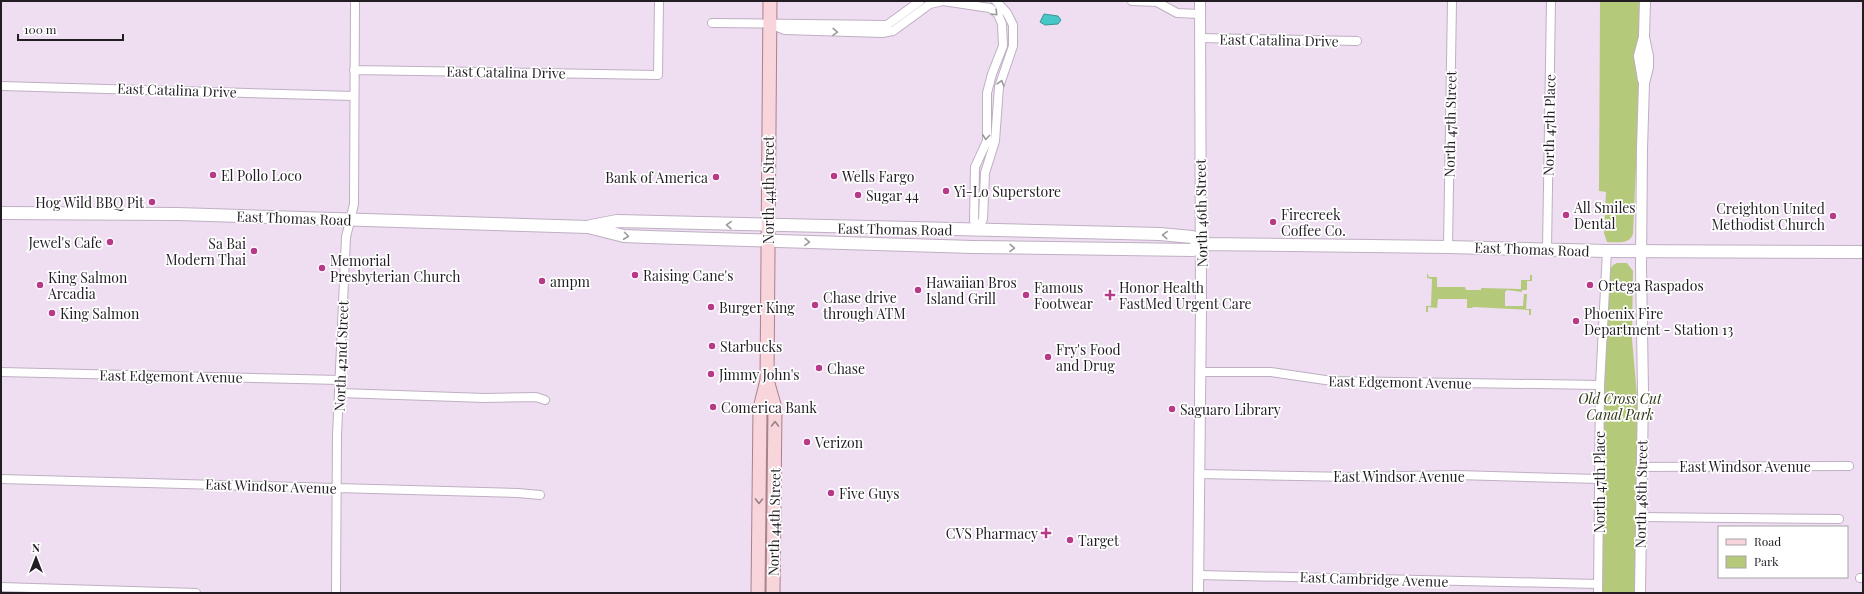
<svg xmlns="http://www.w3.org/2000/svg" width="1864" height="594" font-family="'Playfair Display',serif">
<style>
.green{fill:#b5c97b}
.water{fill:#47c7c7;stroke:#3c9496}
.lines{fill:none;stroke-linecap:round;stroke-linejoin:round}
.minor-casing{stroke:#bfafc2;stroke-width:10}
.tertiary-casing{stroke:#bfafc2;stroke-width:12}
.secondary-casing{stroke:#bfafc2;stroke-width:14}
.primary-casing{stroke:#aa818b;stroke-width:15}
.minor{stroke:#fff;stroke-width:8}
.tertiary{stroke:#fff;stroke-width:10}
.secondary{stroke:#fff;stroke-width:12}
.primary{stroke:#f8d4db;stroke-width:13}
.oneway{stroke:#9c999c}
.oneway2{stroke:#988188}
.poi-dot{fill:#b73a89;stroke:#fff;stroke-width:1.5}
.labels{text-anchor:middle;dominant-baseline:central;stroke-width:3.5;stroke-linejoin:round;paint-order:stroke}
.street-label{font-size:14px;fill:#221c23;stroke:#fff}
.poi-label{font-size:14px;fill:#221c23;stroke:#fff;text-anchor:start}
.park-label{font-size:14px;font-style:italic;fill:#2e3714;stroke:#fff}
</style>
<rect width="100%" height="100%" fill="#efdef2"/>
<path class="green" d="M1600 1H1641L1640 79 1633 234C1629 245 1617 242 1607 242L1604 233 1606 192 1599 191Z
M1617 263H1627L1633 271 1632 339 1638 407 1635 593H1601L1603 385 1609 271 1613 265Z
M1427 273 1429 277H1437V287H1465L1466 290H1481V288L1521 289V280H1530V275H1532V281H1527V290H1522V292L1507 290 1505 292V306H1523L1524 294H1527L1526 309H1531V315H1529V310L1473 307 1472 308H1467V299H1438L1437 308 1428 307V312H1426V306H1431L1432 279 1427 278Z"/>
<path class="water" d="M1044 14 1058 16 1061 20 1058 24 1045 25 1040 22Z"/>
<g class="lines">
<defs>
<path id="minor" d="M1132 1 1157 2 1177 13 1200 14
M712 23 887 25 920 1
M769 24 785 30 882 33 893 31 930 4 943 1 990 8 998 14 1002 24 1003 46 992 74 987 93V141L975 167 974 221 978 231
M1200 38 1357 41
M354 70 658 75 659 1
M1 86 354 96
M978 231 983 219 985 173 995 141 999 87 1013 46V25L1007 13 996 1
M1448 247 1452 1
M1547 249 1551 1
M1 372 340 380
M1201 372H1271L1332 381 1600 385
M340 393 485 398 536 397 545 400
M1641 467 1849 466
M1199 474 1353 477 1457 475 1599 479
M1 479 518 493 540 495
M1640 517 1839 519
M1198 575C1331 577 1465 582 1598 584
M1860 578H1863
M1 587 196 593
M336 593 337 435 346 237 354 204 355 1
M1598 593 1600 385 1607 251"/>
<path id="tertiary" d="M1643 80 1639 56 1644 37 1645 1
M1198 593 1201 308 1200 1
M1640 593 1643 392 1641 266 1642 149 1644 83 1648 67V56L1644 37"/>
<path id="secondary" d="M1 213 178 214 588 227 624 236 648 237 973 247 1193 250 1201 244 1448 247 1607 251 1863 252
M591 226 617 221 1160 234 1192 237 1201 244"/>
<path id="primary" d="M770 1 767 380 775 408 773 593
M758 593 760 408 767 380"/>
</defs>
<use href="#minor" class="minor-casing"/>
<use href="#tertiary" class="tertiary-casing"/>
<use href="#secondary" class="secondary-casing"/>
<use href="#primary" class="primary-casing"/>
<use href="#minor" class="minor"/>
<use href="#tertiary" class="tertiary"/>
<use href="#secondary" class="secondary"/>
<use href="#primary" class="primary"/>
</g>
<defs><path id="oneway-chevron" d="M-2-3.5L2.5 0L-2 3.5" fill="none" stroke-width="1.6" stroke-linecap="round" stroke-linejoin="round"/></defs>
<g class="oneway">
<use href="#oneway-chevron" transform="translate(995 13) rotate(46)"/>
<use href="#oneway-chevron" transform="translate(835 32) rotate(2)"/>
<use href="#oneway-chevron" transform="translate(1001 83) rotate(-74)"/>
<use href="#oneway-chevron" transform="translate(986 137) rotate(95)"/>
<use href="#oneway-chevron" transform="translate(729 225) rotate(-178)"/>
<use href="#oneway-chevron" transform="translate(1165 235) rotate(-176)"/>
<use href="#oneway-chevron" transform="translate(626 236) rotate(7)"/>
<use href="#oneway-chevron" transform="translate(807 242) rotate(2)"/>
<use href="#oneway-chevron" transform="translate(1012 248) rotate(1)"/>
</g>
<g class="oneway2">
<use href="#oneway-chevron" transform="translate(775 424) rotate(-89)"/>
<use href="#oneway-chevron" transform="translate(759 501) rotate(91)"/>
</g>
<g class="poi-dot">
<circle cx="213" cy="175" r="4"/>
<circle cx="834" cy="176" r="4"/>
<circle cx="716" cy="177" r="4"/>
<circle cx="946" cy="191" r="4"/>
<circle cx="858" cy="195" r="4"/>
<circle cx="152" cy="202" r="4"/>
<circle cx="1566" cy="215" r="4"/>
<circle cx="1833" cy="216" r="4"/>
<circle cx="1273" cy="222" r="4"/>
<circle cx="110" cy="242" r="4"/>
<circle cx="254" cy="251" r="4"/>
<circle cx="322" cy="268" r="4"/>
<circle cx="635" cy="275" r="4"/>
<circle cx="542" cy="281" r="4"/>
<circle cx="40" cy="285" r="4"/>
<circle cx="1590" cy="285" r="4"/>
<circle cx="918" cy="290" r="4"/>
<circle cx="1026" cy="295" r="4"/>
<path d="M1108 289h4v4h4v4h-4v4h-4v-4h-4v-4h4z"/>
<circle cx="815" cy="305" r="4"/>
<circle cx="711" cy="307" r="4"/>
<circle cx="52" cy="313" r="4"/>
<circle cx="1576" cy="321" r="4"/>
<circle cx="712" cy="346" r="4"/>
<circle cx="1048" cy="357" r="4"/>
<circle cx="819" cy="368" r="4"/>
<circle cx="711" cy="374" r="4"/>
<circle cx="713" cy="407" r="4"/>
<circle cx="1172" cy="409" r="4"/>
<circle cx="807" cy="442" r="4"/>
<circle cx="831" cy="493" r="4"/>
<path d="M1044 527h4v4h4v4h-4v4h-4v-4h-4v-4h4z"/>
<circle cx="1070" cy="540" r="4"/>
</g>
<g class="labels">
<g class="street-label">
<text transform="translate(1279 40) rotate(1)">East Catalina Drive</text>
<text transform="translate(506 72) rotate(1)">East Catalina Drive</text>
<text transform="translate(177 90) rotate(2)">East Catalina Drive</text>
<text transform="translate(1450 124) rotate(-89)">North 47th Street</text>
<text transform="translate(1549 125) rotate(-89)">North 47th Place</text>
<text transform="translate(768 190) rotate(-90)">North 44th Street</text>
<text transform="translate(1201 213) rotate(-91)">North 46th Street</text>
<text transform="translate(294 218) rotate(2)">East Thomas Road</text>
<text transform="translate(895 229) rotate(1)">East Thomas Road</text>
<text transform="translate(1532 249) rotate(2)">East Thomas Road</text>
<text transform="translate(341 356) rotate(-88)">North 42nd Street</text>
<text transform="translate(171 376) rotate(1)">East Edgemont Avenue</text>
<text transform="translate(1400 382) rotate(1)">East Edgemont Avenue</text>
<text x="1745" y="466">East Windsor Avenue</text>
<text x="1399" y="476">East Windsor Avenue</text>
<text transform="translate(1599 482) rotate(-90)">North 47th Place</text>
<text transform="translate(271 486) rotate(2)">East Windsor Avenue</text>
<text transform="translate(1641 494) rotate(-89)">North 48th Street</text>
<text transform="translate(774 522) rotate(-89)">North 44th Street</text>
<text transform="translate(1374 579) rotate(2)">East Cambridge Avenue</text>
</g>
<g class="poi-label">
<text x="221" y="175">El Pollo Loco</text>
<text x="842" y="176">Wells Fargo</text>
<text x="708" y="177" text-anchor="end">Bank of America</text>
<text x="954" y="191">Yi-Lo Superstore</text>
<text x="866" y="195">Sugar 44</text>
<text x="144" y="202" text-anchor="end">Hog Wild BBQ Pit</text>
<text x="1574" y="207">All Smiles<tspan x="1574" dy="16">Dental</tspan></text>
<text x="1825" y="208" text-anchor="end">Creighton United<tspan x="1825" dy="16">Methodist Church</tspan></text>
<text x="1281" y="214">Firecreek<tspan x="1281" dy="16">Coffee Co.</tspan></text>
<text x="102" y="242" text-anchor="end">Jewel's Cafe</text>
<text x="246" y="243" text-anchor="end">Sa Bai<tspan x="246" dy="16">Modern Thai</tspan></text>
<text x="330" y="260">Memorial<tspan x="330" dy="16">Presbyterian Church</tspan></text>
<text x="643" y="275">Raising Cane's</text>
<text x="48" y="277">King Salmon<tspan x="48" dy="16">Arcadia</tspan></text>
<text x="550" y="281">ampm</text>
<text x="926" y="282">Hawaiian Bros<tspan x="926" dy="16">Island Grill</tspan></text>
<text x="1598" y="285">Ortega Raspados</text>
<text x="1034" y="287">Famous<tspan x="1034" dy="16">Footwear</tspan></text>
<text x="1119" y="287">Honor Health<tspan x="1119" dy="16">FastMed Urgent Care</tspan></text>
<text x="823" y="297">Chase drive<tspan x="823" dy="16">through ATM</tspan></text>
<text x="719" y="307">Burger King</text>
<text x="60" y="313">King Salmon</text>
<text x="1584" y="313">Phoenix Fire<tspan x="1584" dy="16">Department - Station 13</tspan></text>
<text x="720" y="346">Starbucks</text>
<text x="1056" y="349">Fry's Food<tspan x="1056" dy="16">and Drug</tspan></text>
<text x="827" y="368">Chase</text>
<text x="719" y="374">Jimmy John's</text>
<text x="721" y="407">Comerica Bank</text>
<text x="1180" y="409">Saguaro Library</text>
<text x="815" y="442">Verizon</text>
<text x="839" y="493">Five Guys</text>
<text x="1038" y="533" text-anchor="end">CVS Pharmacy</text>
<text x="1078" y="540">Target</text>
</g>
<g class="park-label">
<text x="1620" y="398">Old Cross Cut<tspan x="1620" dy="16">Canal Park</tspan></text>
</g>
</g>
<rect width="1864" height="594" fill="none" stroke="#221c23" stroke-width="4"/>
<rect x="1718" y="526" width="130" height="52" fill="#ffffff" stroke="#a7a4a7"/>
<rect x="1726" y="539" width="20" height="6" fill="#f8d4db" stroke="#a7a4a7"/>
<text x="1754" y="546" font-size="12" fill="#221c23">Road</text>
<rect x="1726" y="556" width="20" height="12" fill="#b5c97b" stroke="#a7a4a7"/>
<text x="1754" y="566" font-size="12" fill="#221c23">Park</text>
<g transform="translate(36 558)" stroke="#ffffff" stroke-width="3" paint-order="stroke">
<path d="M0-3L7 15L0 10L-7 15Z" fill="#221c23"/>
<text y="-6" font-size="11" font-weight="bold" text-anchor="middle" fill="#221c23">N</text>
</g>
<path d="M18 34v6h105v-6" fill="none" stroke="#221c23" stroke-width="2"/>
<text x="24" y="34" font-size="12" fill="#221c23" stroke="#ffffff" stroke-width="3" paint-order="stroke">100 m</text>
</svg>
